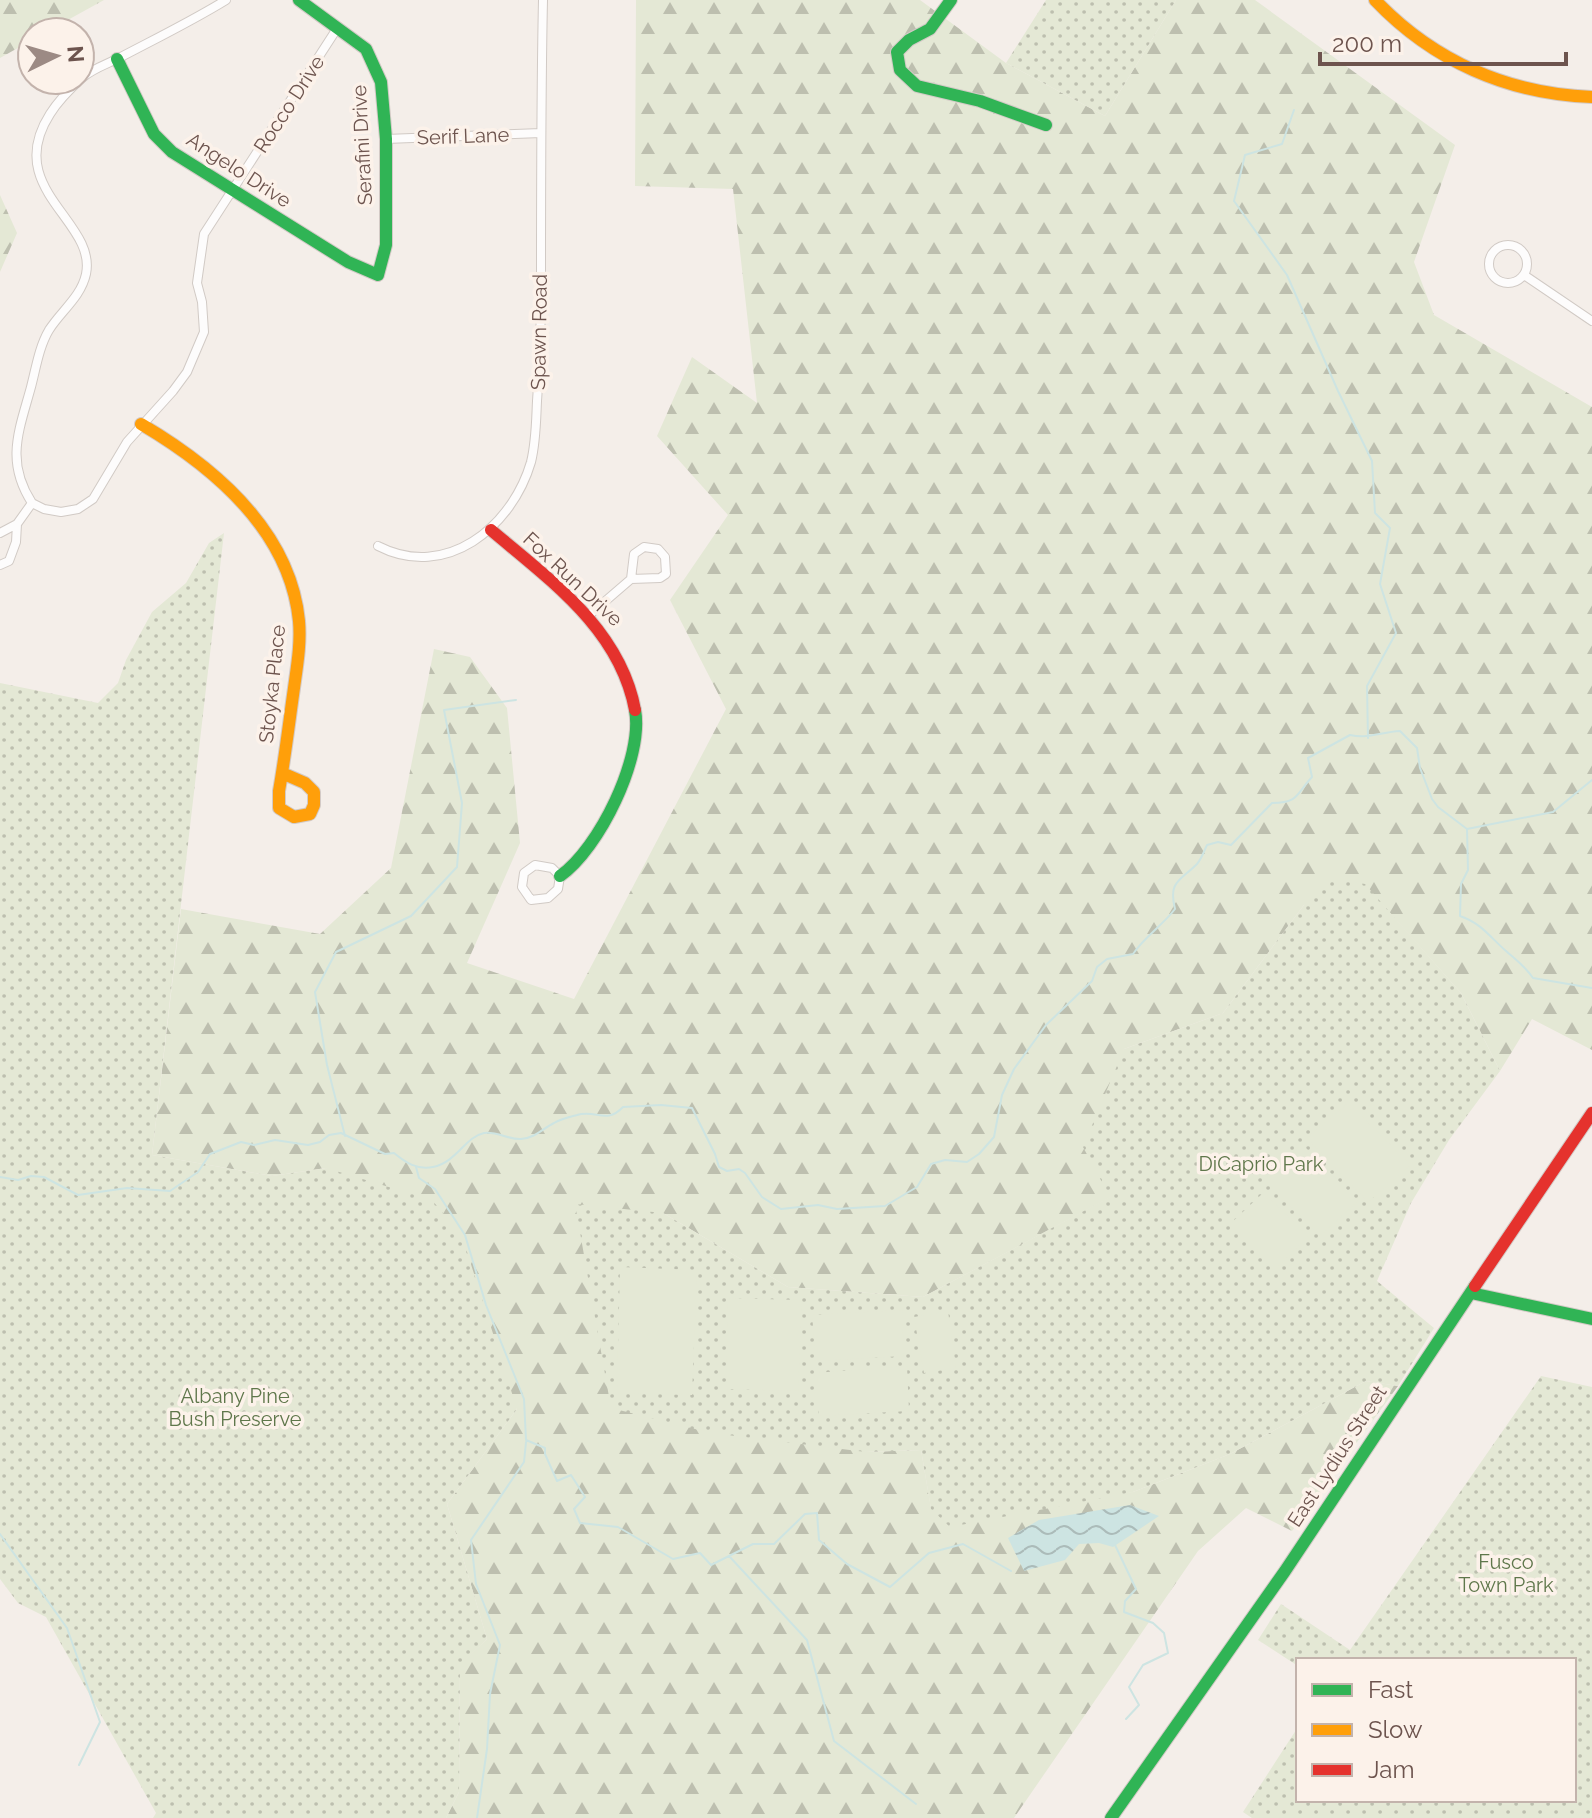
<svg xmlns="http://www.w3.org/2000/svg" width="1592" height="1818" font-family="Raleway,sans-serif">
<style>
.forest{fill:url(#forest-firs)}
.park{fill:url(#park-dots)}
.pitch{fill:#e4e8d5}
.water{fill:url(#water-waves)}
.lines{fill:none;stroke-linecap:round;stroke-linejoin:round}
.stream{stroke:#cde4e2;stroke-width:2}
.street-casing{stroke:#d1cac5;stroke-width:10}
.fast-casing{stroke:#d3cac6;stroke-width:14}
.slow-casing{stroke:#d3cac6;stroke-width:14}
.jam-casing{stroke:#d3cac6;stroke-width:14}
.street{stroke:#fdfcfc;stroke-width:8}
.fast{stroke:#30b455;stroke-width:12}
.slow{stroke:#ff9f0a;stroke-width:12}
.jam{stroke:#e5322d;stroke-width:12}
.labels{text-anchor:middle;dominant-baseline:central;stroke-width:7;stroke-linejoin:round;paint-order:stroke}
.street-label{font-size:20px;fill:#6d544e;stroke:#fcf2ea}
.park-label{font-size:20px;fill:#5f774b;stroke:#fcf2ea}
</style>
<defs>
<pattern id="forest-firs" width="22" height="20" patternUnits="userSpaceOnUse" patternTransform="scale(2)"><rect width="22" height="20" fill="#e4e8d5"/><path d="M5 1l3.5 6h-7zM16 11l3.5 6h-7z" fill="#bdbfaf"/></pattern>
<pattern id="park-dots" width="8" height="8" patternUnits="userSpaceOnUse" patternTransform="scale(2)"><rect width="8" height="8" fill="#e4e8d5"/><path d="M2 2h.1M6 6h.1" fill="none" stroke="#bdbfaf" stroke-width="1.8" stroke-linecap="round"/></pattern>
<pattern id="water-waves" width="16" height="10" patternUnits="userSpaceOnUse" patternTransform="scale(2)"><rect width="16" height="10" fill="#cde4e2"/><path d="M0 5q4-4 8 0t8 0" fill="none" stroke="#abbbb9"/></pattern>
</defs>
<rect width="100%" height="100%" fill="#f4eee9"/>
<path class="forest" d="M0 0H104L46 32H32V40L0 58Z
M636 0H920L1006 63 1105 116 1176 0H1255L1455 145 1414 262 1434 315 1592 407V1050L1532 1019 1500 1071 1461 993 1365 885 1304 905 1223 1013 1124 1049 1111 1197 923 1297 788 1287 663 1213 866 1452 921 1450 931 1508 1133 1492 1230 1454 1366 1381 1398 1386 1292 1531 1246 1508 1198 1551 1014 1818H446L459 1792 460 1664 487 1639 447 1504 517 1409 326 1168 272 1176 152 1155 181 909 320 934 391 868 434 649 470 657 507 708 520 843 467 963 574 999 726 709 670 600 728 515 657 436 692 357 757 403 733 189 635 186Z
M0 195 17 233 0 272Z"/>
<path class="park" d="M1046 0H1176L1105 116 1006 63Z
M224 533 152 1155 272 1176 326 1168 432 1200 462 1236 517 1409 447 1504 487 1639 460 1665 459 1792 446 1818H153L156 1813 46 1617 18 1603 0 1579V683L98 703 118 683 126 660 152 612 186 583 209 543Z
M1330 878 1365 884 1461 993 1500 1071 1449 1140 1411 1203 1377 1281 1434 1328 1398 1386 1366 1381 1230 1454 1133 1492 950 1527 931 1509 921 1450 866 1452 711 1433 611 1408 575 1204 663 1213 788 1287 923 1297 1110 1197 1083 1147 1124 1049 1223 1013 1304 905Z
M1541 1376 1592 1387V1818H1252L1243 1812 1298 1727V1800H1574V1660H1298V1666L1258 1640 1281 1604 1350 1650Z"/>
<path class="pitch" d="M1348 1103 1411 1165 1368 1202 1307 1138Z
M1302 1144 1358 1201 1320 1236 1264 1179Z
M1264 1192 1308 1237 1275 1269 1230 1224Z
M620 1267 697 1270 692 1395 617 1393Z
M728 1298 802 1300 798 1391 726 1389Z
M902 1310 904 1356 816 1361 812 1315Z
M948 1311 956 1368 924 1373 914 1317Z
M907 1366 909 1411 819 1416 814 1373Z"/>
<path class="water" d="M1130 1505 1159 1516 1113 1547 1099 1543 1079 1544 1065 1560 1024 1571 1008 1538 1039 1520Z"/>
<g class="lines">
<path class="stream" d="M1294 110 1282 144 1245 155 1234 201 1287 275 1338 391 1372 461 1375 513 1390 528 1380 584 1396 633 1367 686 1368 738
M1467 829 1553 812 1592 780
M345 1136 327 1065 315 992 336 952 411 916 457 867 462 803 444 710 516 700
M416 1167 419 1178 435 1189 465 1235 486 1305 524 1399 526 1440 545 1448V1454L557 1481 571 1475 585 1497 574 1509 580 1523 618 1527 673 1559 700 1553 711 1565 753 1544H774L805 1514 817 1513 819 1540 847 1564 890 1587 929 1553 963 1544 1011 1571
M0 1177 18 1180 31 1176 44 1177 78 1195 127 1188 170 1191 198 1172 210 1154 241 1142 254 1145 275 1140 308 1145 320 1142 329 1135 341 1133 385 1154 394 1153C406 1163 417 1170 433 1167 457 1162 465 1137 484 1133 497 1131 509 1140 521 1139 535 1138 542 1129 554 1123 561 1119 570 1117 577 1115 596 1109 606 1125 623 1107L661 1105 692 1108 715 1154 719 1167 727 1171 739 1169 745 1173 762 1197 781 1209 818 1205 837 1209 885 1206 917 1187 931 1164 945 1160 967 1162 979 1154 994 1137 1002 1095 1014 1069 1046 1025 1092 981 1097 967 1107 959 1133 954C1145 936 1162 926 1175 909 1168 881 1180 881 1197 864 1202 858 1204 851 1207 845L1218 842 1231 845 1272 803C1300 802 1295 795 1312 777L1308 758 1350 735C1369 739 1381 732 1400 731L1417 748 1420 768 1432 799 1438 807 1467 829 1468 870 1461 884 1460 916C1481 923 1490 937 1506 951 1516 960 1525 966 1533 978L1592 988
M0 1534 67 1628 100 1722 79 1765
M1115 1545 1136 1589 1125 1601 1124 1612 1153 1623 1164 1633 1168 1653 1143 1665 1129 1687 1139 1705 1126 1719
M729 1556 807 1640 834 1741 916 1804
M477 1818 487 1749 490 1694 500 1645 476 1584 471 1540 524 1462 526 1442"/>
<defs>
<path id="street" d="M386 139 541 133
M1489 264a19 19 0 1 1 38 0a19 19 0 1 1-38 0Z
M1524 275 1592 321
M32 503C5 461 19 431 31 387 36 368 39 347 49 330 61 311 81 297 86 274 97 221 2 189 50 114 58 101 71 88 82 78 92 69 107 64 119 58 155 39 192 21 226 0
M32 503 44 509 61 512 78 509 93 499 127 442 173 391 187 372 204 332 202 302 197 283 204 234 338 27
M17 524 32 503
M0 533 17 524 16 542 9 561 0 565
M378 546C446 581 512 527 531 462 536 442 536 422 537 401 540 361 541 321 541 280 541 187 541 93 543 0
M644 547 658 549 665 557 666 574 660 578 631 579 634 554Z
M588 616 631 579
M535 865 552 868 560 876 558 889 548 898 531 900 522 887 524 873Z"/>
<path id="fast" d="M951 0 930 29 909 40 897 52 900 70 917 86 980 101 1046 125
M117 59 154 134 172 152 348 262 378 275 386 245V139L381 82 366 49 299 0
M560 876C599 849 644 757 635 710
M1471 1293 1592 1319
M1111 1818 1285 1571 1475 1286"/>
<path id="slow" d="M1375 0C1433 61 1508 94 1592 97
M141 424C214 467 290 530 299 621 301 644 297 666 294 688 289 723 285 757 279 791V808L294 817 310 814 314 805V792L305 783 282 773"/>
<path id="jam" d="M491 530C550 580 620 629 635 710
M1475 1286 1592 1113"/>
</defs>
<use href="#street" class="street-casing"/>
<use href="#fast" class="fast-casing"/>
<use href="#slow" class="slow-casing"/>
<use href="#jam" class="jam-casing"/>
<use href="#street" class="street"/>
<use href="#fast" class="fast"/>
<use href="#slow" class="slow"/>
<use href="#jam" class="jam"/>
</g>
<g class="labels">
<g class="street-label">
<text transform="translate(289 104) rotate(-57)">Rocco Drive</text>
<text transform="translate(463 136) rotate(-2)">Serif Lane</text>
<text transform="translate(362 145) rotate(-93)">Serafini Drive</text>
<text transform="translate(239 170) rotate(33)">Angelo Drive</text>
<text transform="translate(539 332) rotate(-89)">Spawn Road</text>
<text transform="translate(573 579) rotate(43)">Fox Run Drive</text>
<text transform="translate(272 684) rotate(-84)">Stoyka Place</text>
<text transform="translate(1337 1456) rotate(-57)">East Lydius Street</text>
</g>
<g class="park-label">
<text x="1261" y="1164">DiCaprio Park</text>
<text x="235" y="1396">Albany Pine<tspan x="235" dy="23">Bush Preserve</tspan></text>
<text x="1506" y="1562">Fusco<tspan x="1506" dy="23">Town Park</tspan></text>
</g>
</g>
<rect x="1296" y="1658" width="280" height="144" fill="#fcf2ea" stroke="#c3b3ac" stroke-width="2"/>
<rect x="1312" y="1684" width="40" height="12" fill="#30b455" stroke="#c3b3ac" stroke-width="2"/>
<text x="1368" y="1698" font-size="24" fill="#6d544e">Fast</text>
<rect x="1312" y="1724" width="40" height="12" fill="#ff9f0a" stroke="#c3b3ac" stroke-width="2"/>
<text x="1368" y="1738" font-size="24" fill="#6d544e">Slow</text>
<rect x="1312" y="1764" width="40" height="12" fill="#e5322d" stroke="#c3b3ac" stroke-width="2"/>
<text x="1368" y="1778" font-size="24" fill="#6d544e">Jam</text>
<g transform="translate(56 56) rotate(85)"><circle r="38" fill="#fcf2ea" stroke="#c3b3ac" stroke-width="2"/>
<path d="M0-6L14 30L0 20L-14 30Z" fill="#9c8a84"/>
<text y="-12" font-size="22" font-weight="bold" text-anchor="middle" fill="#6d544e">N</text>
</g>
<path d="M1320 52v12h246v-12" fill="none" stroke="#6d544e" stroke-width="4"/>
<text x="1332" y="52" font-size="24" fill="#6d544e" stroke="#fcf2ea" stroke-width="6" paint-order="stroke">200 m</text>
</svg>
